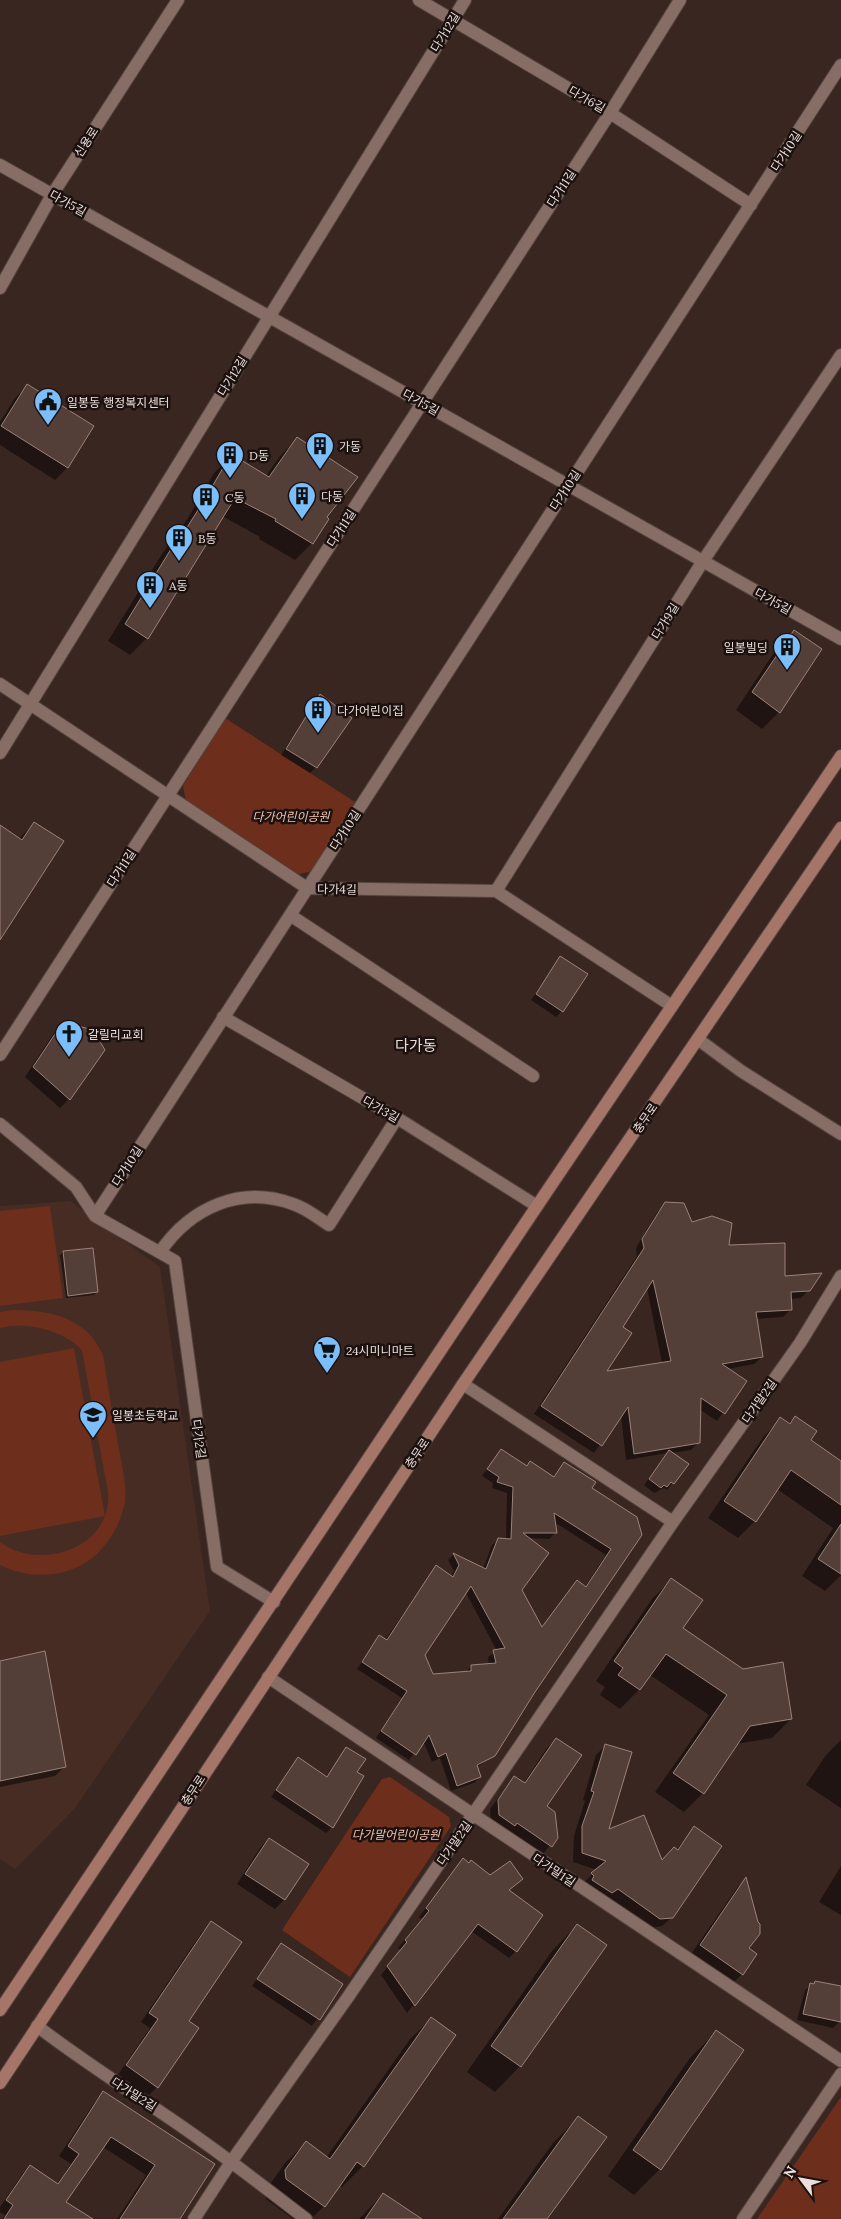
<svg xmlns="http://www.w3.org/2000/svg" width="841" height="2219" font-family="Lora,'Noto Sans KR',serif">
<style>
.built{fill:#472c24}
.green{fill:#6d2e1c}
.shadow{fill:#0007;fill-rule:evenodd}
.building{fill:#543e38;stroke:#9c827b;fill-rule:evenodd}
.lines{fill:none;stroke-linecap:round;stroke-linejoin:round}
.minor-casing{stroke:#56443f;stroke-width:14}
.tertiary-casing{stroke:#56443f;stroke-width:14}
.secondary-casing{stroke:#56443f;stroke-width:14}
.minor{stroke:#866e67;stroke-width:12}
.tertiary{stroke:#866e67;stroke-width:12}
.secondary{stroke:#a57668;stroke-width:12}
.labels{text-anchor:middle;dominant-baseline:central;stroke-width:5;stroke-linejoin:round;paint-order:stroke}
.street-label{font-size:12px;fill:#ecdeda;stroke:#1b110f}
.poi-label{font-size:12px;fill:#ecdeda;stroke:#1b110f;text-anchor:start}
.park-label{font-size:12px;font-style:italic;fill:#f1c0b1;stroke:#1b110f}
.quarter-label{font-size:15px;fill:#ecdeda;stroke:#1b110f}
</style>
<rect width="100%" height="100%" fill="#3a2620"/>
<path class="built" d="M70 1201 160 1267 210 1611 75 1808 15 1869 0 1859V1206Z"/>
<path class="green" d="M225 718 355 802 313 871 295 875 186 802 183 786Z
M50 1206 63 1298 0 1306V1211Z
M13 1310C51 1310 87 1318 103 1355 108 1386 113 1417 119 1449 122 1466 127 1485 125 1502 120 1530 99 1561 70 1570 47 1578 22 1576 0 1565V1542C40 1572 113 1548 108 1492L82 1350C62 1330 28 1321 0 1328V1312Z
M74 1348 105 1516 0 1536V1362Z
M390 1777 449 1817 451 1826 350 1977 282 1930 382 1779Z
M841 2097V2219H757Z"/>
<path class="shadow" d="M27 386 93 427 67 468 55 480 0 445V422L15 398Z
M297 439 325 518 312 543 295 560 259 539 260 537 222 516 147 638 130 655 108 641 162 554 188 518 214 473 231 456 266 476 280 456Z
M794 632 779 712 762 729 736 710 777 648Z
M320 695 316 767 310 773 281 755Z
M34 823 0 938V827L19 839Z
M561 958 562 1011 556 1017 531 1000Z
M63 1023 69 1099 60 1108 25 1077 54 1033Z
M666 1204 691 1223 727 1246 809 1290 801 1298 790 1299 791 1309 783 1317 756 1319 762 1357 754 1364 727 1369 746 1381 717 1421 699 1409V1442L691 1450 671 1453 687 1464 667 1490 664 1488 654 1493 644 1485 668 1453 626 1460 621 1415 594 1453 534 1414 637 1256 636 1248 658 1211ZM647 1288 662 1363 605 1373 622 1328Z
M92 1249 97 1292 94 1295 66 1298 60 1255 63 1252Z
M795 1417 810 1440 841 1462V1575L825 1591 802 1576 833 1528 777 1489 755 1521 738 1538 708 1518 764 1436 781 1419 788 1424Z
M501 1450 526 1467 530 1463 552 1478 564 1463 590 1489 636 1518 494 1755 477 1767 480 1777 474 1783 451 1791 440 1758 432 1762 423 1741 409 1760 376 1738 402 1698 357 1669 379 1637 385 1640 436 1567 451 1577 454 1571 448 1560 453 1555 483 1569 492 1545 499 1539 506 1540 507 1493 492 1488 493 1483 482 1476ZM554 1522 606 1555 585 1587 577 1582 541 1628 521 1590 528 1538 549 1539 555 1533ZM466 1593 497 1651 488 1657 489 1665 471 1666 465 1673 432 1676 424 1655Z
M671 1580 682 1628 743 1670 791 1719 772 1738 737 1744 703 1793 684 1812 655 1792 709 1715 650 1675 639 1690 620 1709 600 1695 605 1687 596 1681 652 1599Z
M0 1663 64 1767 55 1776 0 1787Z
M556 1739 545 1806 556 1838 542 1855 491 1824 490 1809 514 1777 523 1784 547 1748Z
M841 1740V1808L806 1785 826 1755Z
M605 1746 607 1831 661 1862 676 1850 694 1828 672 1917 662 1926 651 1928 583 1883 597 1870 573 1862 574 1836 585 1801 583 1800 596 1755Z
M347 1748 356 1772 332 1827 326 1833 271 1797 298 1758 326 1777Z
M269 1839 308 1864 284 1900 275 1909 237 1884 260 1848Z
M463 1860 490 1877 522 1879 508 1891 516 1951 509 1958 471 1931 456 1950 457 1951 407 2013 381 1975 401 1950 398 1948 422 1919 419 1917Z
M841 1866V1915L819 1902Z
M746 1879 747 1949 742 1974 733 1983 691 1954 737 1888Z
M211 1923 187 2021 157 2087 148 2096 118 2075 150 2028 141 2022 202 1932Z
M577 1925 520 2066 495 2092 467 2072 552 1951Z
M281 1944 342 1984 312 2026 252 1986Z
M816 1982 841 1988V2015L839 2022 833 2028 797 2020 805 1990Z
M431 2019 454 2036 363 2166 342 2187 339 2185 324 2206 311 2219H293L266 2199 265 2191 285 2163 306 2143 326 2158 410 2039Z
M716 2032 660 2169 634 2195 608 2176 690 2058Z
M103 2093 213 2165 178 2219H117L146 2175 103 2147 65 2202 93 2219H2L5 2215 0 2212V2207L21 2176 30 2166 57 2184 71 2164 59 2156 94 2103Z
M578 2118 546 2219H498L553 2143Z
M383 2194 419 2219H359Z"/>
<path class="building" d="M27 384 94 426 68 468 1 426Z
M297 437 358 477 327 517 329 519 313 544 275 521 276 519 235 498 148 639 125 624 179 536 181 537 205 499 231 454 269 477Z
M794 630 822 649 780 713 752 692Z
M320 694 352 718 317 768 286 749Z
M34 822 64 841 0 940V825L22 840Z
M560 956 588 974 563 1012 536 994Z
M63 1022 93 1030 105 1050 70 1100 33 1067Z
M665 1202 684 1203 692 1222 712 1216 732 1223 729 1245 785 1243V1276L822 1273 810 1291 791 1292 792 1310 756 1312 763 1357 722 1364 747 1381 725 1414 701 1398 700 1443 634 1454 628 1407 602 1446 541 1406 644 1248 642 1239ZM653 1280 671 1361 607 1371 632 1333 623 1327Z
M93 1248 98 1292 68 1296 63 1251Z
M795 1416 817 1431 811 1440 841 1461V1505L791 1470 756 1522 724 1501 780 1417 790 1424Z
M501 1449 527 1466 530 1461 554 1477 564 1462 596 1482 592 1488 637 1517 642 1535 535 1692 495 1756 477 1765 481 1777 457 1786 446 1753 438 1757 429 1735 416 1755 381 1731 407 1691 362 1662 379 1635 387 1640 436 1565 453 1577 459 1565 453 1553 486 1569 498 1538 511 1539 513 1487 497 1482 499 1477 487 1469ZM554 1513 611 1549 586 1587 577 1580 542 1627 522 1590 549 1553 523 1533H557ZM471 1586 505 1648 493 1650 496 1663 471 1665V1671L433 1674 425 1655Z
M669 1450 689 1464 674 1484 671 1482 667 1487 664 1485 661 1488 649 1479Z
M841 1524V1574L818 1559Z
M671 1578 703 1600 683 1628 743 1669 783 1662 792 1719 750 1726 704 1794 673 1773 727 1695 666 1654 640 1690 618 1675 623 1668 614 1661Z
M45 1651 66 1767 0 1781V1661Z
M556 1738 582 1755 547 1806 555 1812 558 1838 552 1847 517 1823 515 1826 499 1815 498 1800 514 1776 525 1783Z
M605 1744 632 1752 609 1829 644 1815 662 1860 674 1847 678 1850 694 1826 722 1846 673 1918 660 1919 618 1889 612 1893 592 1880 594 1876 591 1873 606 1861 582 1853V1826L594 1792 591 1791Z
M346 1747 366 1759 357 1772 364 1776 333 1828 276 1790 298 1757 327 1777Z
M269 1838 309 1864 285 1900 245 1874Z
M463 1858 469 1863 471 1860 490 1875 510 1861 523 1879 509 1890 543 1915 517 1952 478 1924 415 2006 387 1966 407 1942 405 1940 429 1911 426 1908Z
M746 1877 758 1922 760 1924V1934L749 1948 757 1954 743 1975 700 1945Z
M211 1921 242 1942 189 2021 199 2028 158 2088 126 2065 158 2019 149 2013Z
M577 1924 607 1945 521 2067 491 2046Z
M281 1943 343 1984 320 2020 257 1979Z
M815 1981 841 1986V2022L803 2014 810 1983 814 1984Z
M431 2017 456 2035 364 2167 357 2162 325 2207 286 2179 285 2170 306 2141 330 2159Z
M716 2030 744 2050 661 2170 633 2150Z
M103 2091 215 2164 180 2219H120L155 2165 111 2137 66 2202 93 2219H4L13 2205 6 2200 30 2165 58 2184 79 2154 68 2146Z
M578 2116 607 2137 547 2219H503Z
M383 2193 422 2219H365Z"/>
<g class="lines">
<defs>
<path id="minor" d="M419 0 610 113 751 205
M0 165 841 639
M0 684 307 888 496 891 672 1006
M0 753 465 0
M496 891 703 561 841 355
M290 915 533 1076
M223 1017 397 1118 537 1206
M699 1040 741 1071 841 1134
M0 1055 610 113 680 0
M0 1124 76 1187 95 1216 175 1261 217 1567 274 1602
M95 1216 841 65
M160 1252C191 1207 241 1185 293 1204 306 1208 318 1218 329 1225L397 1118
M463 1384 673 1522
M268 1677 841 2061
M37 2026C76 2056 118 2083 159 2111 210 2145 258 2182 306 2219
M194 2219 231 2162 348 1997 673 1522 800 1343 841 1276
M743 2219 841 2074"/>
<path id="tertiary" d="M0 288 52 195 178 0"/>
<path id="secondary" d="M0 2010 537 1206 841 756
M0 2083 463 1384 841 828"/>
</defs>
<use href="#minor" class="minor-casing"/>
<use href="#tertiary" class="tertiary-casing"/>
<use href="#secondary" class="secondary-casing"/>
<use href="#minor" class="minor"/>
<use href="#tertiary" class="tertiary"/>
<use href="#secondary" class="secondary"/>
</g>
<defs>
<symbol id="civic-pin" viewBox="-11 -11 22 30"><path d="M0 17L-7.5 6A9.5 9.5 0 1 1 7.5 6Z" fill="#7cbef9" stroke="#1b110f"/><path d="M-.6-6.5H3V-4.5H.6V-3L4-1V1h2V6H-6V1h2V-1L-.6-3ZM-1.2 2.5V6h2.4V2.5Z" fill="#111"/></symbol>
<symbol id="building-pin" viewBox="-11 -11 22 30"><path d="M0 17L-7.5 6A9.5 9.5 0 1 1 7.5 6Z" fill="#7cbef9" stroke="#1b110f"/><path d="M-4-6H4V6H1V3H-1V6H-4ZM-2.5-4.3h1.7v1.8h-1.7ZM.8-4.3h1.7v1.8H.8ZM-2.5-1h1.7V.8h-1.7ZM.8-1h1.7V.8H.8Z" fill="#111"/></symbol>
<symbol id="church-pin" viewBox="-11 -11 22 30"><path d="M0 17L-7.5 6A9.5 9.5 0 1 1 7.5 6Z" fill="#7cbef9" stroke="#1b110f"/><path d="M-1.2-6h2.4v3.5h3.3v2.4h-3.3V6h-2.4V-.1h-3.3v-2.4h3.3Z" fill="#111"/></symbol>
<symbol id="supermarket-pin" viewBox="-11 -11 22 30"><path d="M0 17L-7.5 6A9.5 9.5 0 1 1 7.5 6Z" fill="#7cbef9" stroke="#1b110f"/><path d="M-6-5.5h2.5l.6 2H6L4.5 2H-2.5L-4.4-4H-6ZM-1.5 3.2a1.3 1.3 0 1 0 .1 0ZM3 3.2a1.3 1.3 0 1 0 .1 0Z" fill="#111"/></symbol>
<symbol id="school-pin" viewBox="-11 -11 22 30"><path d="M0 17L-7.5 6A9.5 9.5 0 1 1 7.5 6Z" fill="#7cbef9" stroke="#1b110f"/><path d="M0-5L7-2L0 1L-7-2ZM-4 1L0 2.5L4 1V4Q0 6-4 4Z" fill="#111"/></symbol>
</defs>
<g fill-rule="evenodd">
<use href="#civic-pin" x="32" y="386" width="32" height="43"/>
<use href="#building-pin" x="304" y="430" width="32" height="43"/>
<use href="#building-pin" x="214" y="439" width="32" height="43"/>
<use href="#building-pin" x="286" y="480" width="32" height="43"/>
<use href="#building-pin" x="190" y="481" width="32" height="43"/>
<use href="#building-pin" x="163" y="522" width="32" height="43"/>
<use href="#building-pin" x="134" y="569" width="32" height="43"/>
<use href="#building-pin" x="771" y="631" width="32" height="43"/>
<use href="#building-pin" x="302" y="694" width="32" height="43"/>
<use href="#church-pin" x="53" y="1018" width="32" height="43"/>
<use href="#supermarket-pin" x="311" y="1334" width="32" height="43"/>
<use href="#school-pin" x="77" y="1399" width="32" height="43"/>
</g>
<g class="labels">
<g class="street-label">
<text transform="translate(445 32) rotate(-58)">다가12길</text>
<text transform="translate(587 99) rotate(30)">다가6길</text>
<text transform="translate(86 142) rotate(-57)">신용로</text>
<text transform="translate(786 151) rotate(-57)">다가10길</text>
<text transform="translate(561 188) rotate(-57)">다가11길</text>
<text transform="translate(68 203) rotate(29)">다가5길</text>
<text transform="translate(232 376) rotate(-58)">다가12길</text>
<text transform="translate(421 402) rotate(29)">다가5길</text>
<text transform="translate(565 490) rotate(-57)">다가10길</text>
<text transform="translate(341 528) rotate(-57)">다가11길</text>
<text transform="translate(773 601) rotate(29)">다가5길</text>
<text transform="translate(665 621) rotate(-58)">다가9길</text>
<text transform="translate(345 830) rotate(-57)">다가10길</text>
<text transform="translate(121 868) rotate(-57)">다가11길</text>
<text transform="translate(337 889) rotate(1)">다가4길</text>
<text transform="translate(381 1109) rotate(30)">다가3길</text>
<text transform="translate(645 1118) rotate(-55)">충무로</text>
<text transform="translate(127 1166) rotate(-57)">다가10길</text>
<text transform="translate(759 1401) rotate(-55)">다가말2길</text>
<text transform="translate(199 1439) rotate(82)">다가2길</text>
<text transform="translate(417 1453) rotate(-56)">충무로</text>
<text transform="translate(193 1790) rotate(-57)">충무로</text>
<text transform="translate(454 1843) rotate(-55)">다가말2길</text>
<text transform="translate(554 1870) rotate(34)">다가말1길</text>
<text transform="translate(134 2094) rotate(33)">다가말2길</text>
</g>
<g class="poi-label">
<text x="67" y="402">일봉동 행정복지센터</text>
<text x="339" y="446">가동</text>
<text x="249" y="455">D동</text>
<text x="321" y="496">다동</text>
<text x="225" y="497">C동</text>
<text x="198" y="538">B동</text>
<text x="169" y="585">A동</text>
<text x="768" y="647" text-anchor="end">일봉빌딩</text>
<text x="337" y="710">다가어린이집</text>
<text x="88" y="1034">갈릴리교회</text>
<text x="346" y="1350">24시미니마트</text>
<text x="112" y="1415">일봉초등학교</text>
</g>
<g class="park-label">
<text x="291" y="816">다가어린이공원</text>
<text x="396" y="1834">다가말어린이공원</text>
</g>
<g class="quarter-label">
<text x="416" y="1045">다가동</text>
</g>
</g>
<g transform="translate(801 2179) rotate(302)" stroke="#1b110f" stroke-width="4" paint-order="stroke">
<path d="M0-4L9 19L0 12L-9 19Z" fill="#ecdeda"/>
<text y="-8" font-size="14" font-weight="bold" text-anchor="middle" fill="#ecdeda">N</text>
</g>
</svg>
